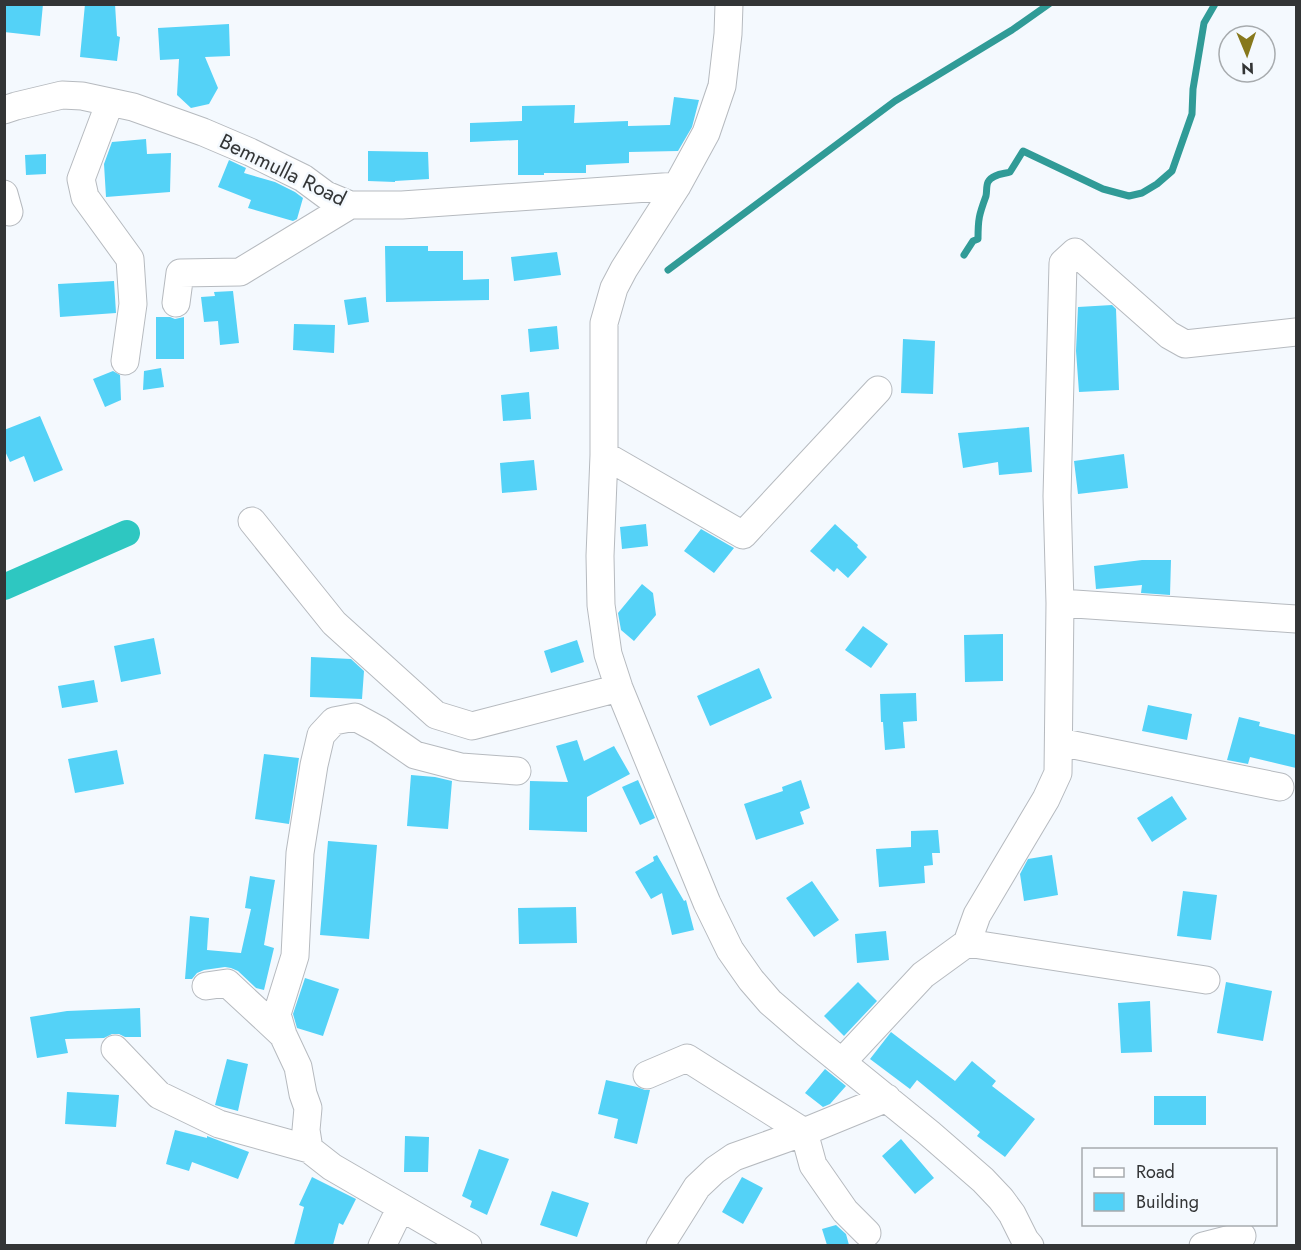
<svg xmlns="http://www.w3.org/2000/svg" width="1301" height="1250" font-family="Jost,sans-serif">
<style>
.lines{fill:none;stroke-linecap:round;stroke-linejoin:round}
.stream{stroke:#309b97;stroke-width:7}
.canal{stroke:#2ec7c1;stroke-width:26}
.building{fill:#54d2f7}
.minor-casing{stroke:#b6babf;stroke-width:29}
.minor{stroke:#fff;stroke-width:27}
.labels{text-anchor:middle;dominant-baseline:central;stroke-width:5;stroke-linejoin:round;paint-order:stroke}
.street-label{font-size:21px;fill:#333536;stroke:#f4f9fe}
</style>
<rect width="100%" height="100%" fill="#f4f9fe"/>
<g class="lines">
<path class="stream" d="M964 255 973 241 978 239C978 219 979 215 986 196 987 192 986 186 988 182 992 174 1004 174 1010 172L1023 151 1103 189 1129 196 1142 193 1157 184 1172 171 1192 114 1193 89 1204 23 1215 4
M668 270 895 101 1012 30 1049 4"/>
<path class="canal" d="M4 587 127 533"/>
</g>
<path class="building" d="M4 4H43L40 36 4 32Z
M85 4H115L117 36 120 37 117 61 80 57Z
M229 24 230 56 205 57 218 88 209 104 191 108 177 95 179 59 160 60 158 28Z
M674 97 699 100 692 127 678 151 629 152V163L586 165V173H544V175H518V140L470 142V123L522 121V106L575 105 574 123 628 121V126L670 125Z
M146 139 147 154 171 153 170 192 106 197 104 164 112 142Z
M368 151 428 152 429 179 395 181V182L368 181Z
M46 154V174L26 175 25 155Z
M229 160 246 168 244 173 275 182 295 192 303 198 297 219 293 221 248 208 251 200 218 187Z
M385 246H428V251H463V280L489 279V300L386 302Z
M557 252 561 275 514 281 511 257Z
M114 281 116 313 60 317 58 284Z
M233 291 239 343 220 345 218 321 204 322 201 297 215 296 214 292Z
M366 297 369 322 348 325 344 300Z
M1112 305 1116 309 1119 390 1079 392 1076 351 1078 307Z
M156 317H170L175 319 184 317V359H156Z
M294 324 335 325 334 353 293 350Z
M557 326 559 349 530 352 528 329Z
M903 339 935 341 933 394 901 393Z
M161 368 164 387 143 390 144 371Z
M113 371 120 375 121 400 105 407 93 379Z
M529 392 531 419 503 421 501 395Z
M40 416 63 470 34 482 24 456 10 462 4 449V430Z
M1029 427 1032 472 999 475 998 462 963 468 958 433Z
M1124 454 1128 488 1078 494 1074 461Z
M534 460 537 490 502 493 500 463Z
M646 524 648 546 622 549 620 527Z
M835 524 858 545 857 547 867 557 848 578 837 568 834 572 810 551Z
M701 529 734 548 714 573 684 551Z
M1142 560H1171L1170 595 1141 593 1142 585 1096 589 1094 566Z
M642 584 653 593 656 615 634 641 621 630 618 613Z
M863 626 888 644 871 668 845 650Z
M1003 634V681L965 682 964 635Z
M154 638 161 674 121 682 114 646Z
M577 640 584 662 551 673 544 651Z
M311 657 351 659 364 671 362 699 310 697Z
M759 668 772 698 710 726 697 696Z
M94 680 98 702 62 708 58 686Z
M916 693 917 721 903 722 905 748 885 750 883 722H881L880 694Z
M1148 705 1192 714 1187 740 1142 731Z
M1239 717 1260 722 1259 726 1296 735V768L1250 757 1248 764 1227 760Z
M577 740 584 761 614 746 630 774 587 797V832L529 830 530 781 568 782 556 746Z
M117 750 124 784 75 793 68 759Z
M264 754 299 758 289 824 255 819Z
M411 775 435 777 452 781 448 829 407 826Z
M638 780 655 818 640 825 622 787Z
M801 780 810 808 800 812 804 824 756 840 744 804 783 791 782 787Z
M1172 796 1187 819 1152 842 1137 818Z
M938 830 940 853H932L933 865 924 866 925 883 879 887 876 849 911 847V831Z
M328 841 377 845 369 939 320 935Z
M657 855 684 901 686 900 694 930 672 935 662 893 651 899 635 872 654 861 653 857Z
M1052 855 1058 895 1024 901 1020 874 1028 859Z
M250 876 275 880 264 945 274 948 264 990 256 988 238 971 231 968 225 967 204 970 197 973 192 979H185L190 916 209 918 207 950 241 953 251 909 245 908Z
M812 881 839 920 814 937 786 898Z
M1183 891 1217 895 1211 940 1177 936Z
M576 907 577 943 519 944 518 908Z
M886 931 889 960 857 963 855 934Z
M305 978 339 989 323 1036 297 1028 293 1014Z
M858 982 877 1001 844 1036 824 1016Z
M1226 982 1272 991 1263 1041 1217 1033Z
M1150 1001 1152 1052 1121 1053 1118 1003Z
M140 1008 141 1037H125L119 1034H112L104 1038 65 1039 68 1053 37 1058 30 1017 67 1011Z
M891 1032 955 1081 972 1061 996 1081 992 1086 1035 1119 1005 1157 977 1136 980 1132 917 1080 910 1089 870 1059Z
M227 1059 248 1064 238 1111 215 1105Z
M825 1069 846 1086 830 1104 823 1107 805 1093Z
M606 1080 637 1087 645 1090H650L637 1144 614 1138 618 1119 598 1114Z
M67 1092 119 1095 116 1127 65 1124Z
M1154 1096H1206V1125H1154Z
M175 1130 207 1138V1136L249 1152 238 1179 192 1162 189 1171 166 1164Z
M405 1136 429 1137 428 1172H404Z
M901 1139 934 1178 915 1194 882 1156Z
M479 1149 509 1159 487 1215 470 1207 472 1201 462 1196Z
M312 1177 356 1199 343 1225 339 1223 333 1245H294L304 1207 299 1205Z
M742 1177 763 1188 743 1224 722 1212Z
M552 1191 589 1203 577 1237 540 1225Z
M836 1225 846 1234 849 1245H827L822 1229Z"/>
<g class="lines">
<defs>
<path id="minor" d="M729 4 728 34 722 86 706 133 677 186 624 269 614 288 604 323V455L600 556 601 605 608 654 619 688 707 903 730 950 751 980 770 1002 807 1034 929 1133 983 1180 1001 1199 1012 1214 1025 1240 1030 1246
M110 102 81 179 85 197 130 259 133 304 125 361
M4 110 16 106 62 95 82 96 133 107 203 132 250 152 303 178 326 195 350 205H402L677 186
M4 194 9 212
M176 303 180 273 240 272 350 205
M604 455 743 535 878 390
M252 521 334 623 436 715 472 726 619 688
M1060 603 1296 619
M1059 742 1280 787
M967 943 977 915 1046 799 1058 773 1060 603 1057 496 1063 263 1075 252 1169 335 1185 344 1296 332
M967 943 1206 980
M206 986 227 983 283 1035
M115 1049 159 1095 219 1124 309 1149
M842 1062 923 975 967 943
M647 1075 687 1058 804 1132 813 1165 845 1211 867 1233
M382 1246 401 1207
M468 1246 332 1167 309 1149 306 1130 308 1108 303 1094 298 1067 283 1035 277 1014 295 956 300 853 314 765 321 735 334 721 355 717 379 730 415 755 461 767 517 771
M660 1246 697 1187 715 1170 734 1157 804 1132 887 1098
M1203 1246 1242 1236"/>
</defs>
<use href="#minor" class="minor-casing"/>
<use href="#minor" class="minor"/>
</g>
<g class="labels">
<g class="street-label">
<text transform="translate(283 170) rotate(26)">Bemmulla Road</text>
</g>
</g>
<rect width="1301" height="1250" fill="none" stroke="#333536" stroke-width="12"/>
<rect x="1082" y="1148" width="195" height="78" fill="#f4f9fe" stroke="#a7abae" stroke-width="1.5"/>
<rect x="1094" y="1168" width="30" height="9" fill="#ffffff" stroke="#a7abae" stroke-width="1.5"/>
<text x="1136" y="1178" font-size="18" fill="#333536">Road</text>
<rect x="1094" y="1193" width="30" height="18" fill="#54d2f7" stroke="#a7abae" stroke-width="1.5"/>
<text x="1136" y="1208" font-size="18" fill="#333536">Building</text>
<g transform="translate(1247 54) rotate(178)"><circle r="28" fill="#f4f9fe" stroke="#a7abae" stroke-width="1.5"/>
<path d="M0-4.5L10 22L0 15L-10 22Z" fill="#87781c"/>
<text y="-9" font-size="16" font-weight="bold" text-anchor="middle" fill="#333536">N</text>
</g>
</svg>
